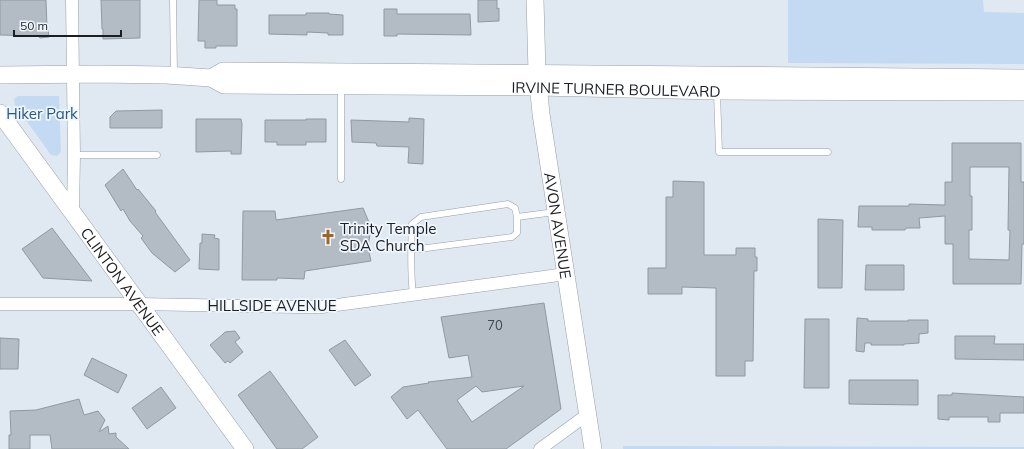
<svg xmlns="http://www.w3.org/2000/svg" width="1024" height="449" font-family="Mulish,sans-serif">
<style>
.green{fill:#c3daf2}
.building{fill:#b3bcc5;stroke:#9098a1;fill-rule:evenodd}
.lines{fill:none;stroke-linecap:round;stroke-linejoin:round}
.lane-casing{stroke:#979fa8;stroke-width:7}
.street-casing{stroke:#979fa8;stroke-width:13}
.secondary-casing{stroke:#979fa8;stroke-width:18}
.lane{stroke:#fff;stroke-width:6}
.street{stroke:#fff;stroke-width:12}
.secondary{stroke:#fff;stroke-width:17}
.labels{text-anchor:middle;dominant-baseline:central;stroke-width:3.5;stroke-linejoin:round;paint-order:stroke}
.number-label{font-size:13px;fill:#41464b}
.street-label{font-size:15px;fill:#1b1e22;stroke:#eff6fd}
.park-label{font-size:15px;fill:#255788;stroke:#eff6fd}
.poi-label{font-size:15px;fill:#1b1e22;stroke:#eff6fd;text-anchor:start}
</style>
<rect width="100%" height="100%" fill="#e0e9f2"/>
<path class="green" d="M788 0H983L984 12 1024 13V64L788 63Z
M18 96H59L61 151 60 153 57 156 51 155 15 105 14 99Z
M623 446 1024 447V449H623Z"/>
<path class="building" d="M0 0H46L47 28 48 29 49 37 40 38 38 36 0 35Z
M101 0H140V38L103 39V29H102Z
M199 0H217V5H235V9H237V46H216V48H205V41H198Z
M478 0H497V9L499 8V21L478 22Z
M384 9H397V14H470L471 35 397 34V36H384Z
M306 13H329V14L343 15V35H328V33L307 32V35L269 34V15H306Z
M162 110V128H110V117L116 111Z
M409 118 424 119 423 164 408 163 409 147 377 146 376 143 352 142 351 120 409 122Z
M196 119H241L242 124 241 154H231V151L196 152Z
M306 119H326V142H306V145H277V142H265V120H306Z
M952 143H1021V182H1024V244H1022L1021 284H953V244H945V216L919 218 920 228H906L905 230H872V227H858L859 206H909V204L945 205V182H952ZM970 167H1009L1008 230H1010L1009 260 969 259V230H972V196H970Z
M123 169 137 190 138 189 156 211 155 212 190 260 175 272 152 253 141 238 143 236 130 221 123 209 121 211 105 185Z
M673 181 704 182V255H736V248H755V257H757V271H754L753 361H745V376H716V288L682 287V294H648V268H666V197H673Z
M363 208 371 227 368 247 371 261 305 271 304 279 277 278V280H242L243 211H275L276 220Z
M818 219 843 220 842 288H818Z
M52 228 92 281 43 278 22 249Z
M202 234 215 235 214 238 219 239V270L199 269 200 243H202Z
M866 265H904V290H865Z
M544 303 561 409 506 449H447L418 410 407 419 391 397 403 387 429 383 428 382 472 377 468 355 449 358 441 317ZM476 386 482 392 524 386 472 422 457 400Z
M857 318 868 319V321H908V320H928V333L919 334V343L904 344V345H871V343H865L864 352 856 351Z
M805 319H829V388H804Z
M235 331 240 338 235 342 243 352 230 363 228 361 225 363 210 345 222 335 225 332Z
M955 336H995L994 344H1024V360L955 359Z
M0 338 19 339 18 369H0Z
M345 340 371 375 355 386 329 350Z
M92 358 127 375 118 393 84 375Z
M270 371 318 437 302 449H277L238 395Z
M849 380H918V405L849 404Z
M161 387 176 408 147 429 132 408Z
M952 393 1024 397V413H1000V422H988V417H949V420L938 419V395H952Z
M79 399 84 415 98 411 105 420 99 432 108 426 109 434 116 433V437L129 449H52L50 435H30V449H9V435H11L10 411 36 410Z"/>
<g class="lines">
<defs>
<path id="lane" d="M173 0 174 74
M341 87V179
M717 93 719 152H828
M74 155H157
M517 217 555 212
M411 250 512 237 517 233V217L515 208 508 204 421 217 412 224C411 248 410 271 413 294"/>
<path id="street" d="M72 0 74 155 73 214
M0 304H139L299 307H322L566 274
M540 449 588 414"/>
<g id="secondary">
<path id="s1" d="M535 0 537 72 541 114 593 449"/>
<path id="s2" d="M0 75 98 74 166 75 211 78 224 85 538 87 717 91 1024 92"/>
<path d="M211 78 223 71C490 72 757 76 1024 78"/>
<path id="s3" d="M0 113 245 449"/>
</g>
</defs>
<use href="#lane" class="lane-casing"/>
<use href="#street" class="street-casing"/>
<use href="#secondary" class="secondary-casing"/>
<use href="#lane" class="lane"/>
<use href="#street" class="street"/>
<use href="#secondary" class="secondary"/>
</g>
<defs>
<symbol id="church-bare" viewBox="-9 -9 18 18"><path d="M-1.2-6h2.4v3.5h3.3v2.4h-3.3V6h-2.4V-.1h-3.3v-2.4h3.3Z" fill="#9c681f" stroke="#eff6fd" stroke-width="2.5" paint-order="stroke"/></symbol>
</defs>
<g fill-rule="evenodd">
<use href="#church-bare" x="317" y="226" width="22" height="22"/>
</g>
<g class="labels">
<g class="number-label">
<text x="495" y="325">70</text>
</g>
<g class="street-label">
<text stroke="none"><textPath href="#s2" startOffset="618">IRVINE TURNER BOULEVARD</textPath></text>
<text stroke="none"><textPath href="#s1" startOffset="227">AVON AVENUE</textPath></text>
<text stroke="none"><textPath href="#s3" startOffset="208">CLINTON AVENUE</textPath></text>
<text x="272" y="305">HILLSIDE AVENUE</text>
</g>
<g class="park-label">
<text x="42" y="113">Hiker Park</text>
</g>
<g class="poi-label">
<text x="340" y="228">Trinity Temple<tspan x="340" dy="17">SDA Church</tspan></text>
</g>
</g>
<path d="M14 30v6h107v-6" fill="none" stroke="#1b1e22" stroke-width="2"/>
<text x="20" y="30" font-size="12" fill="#1b1e22" stroke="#eff6fd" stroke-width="3" paint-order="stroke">50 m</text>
</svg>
